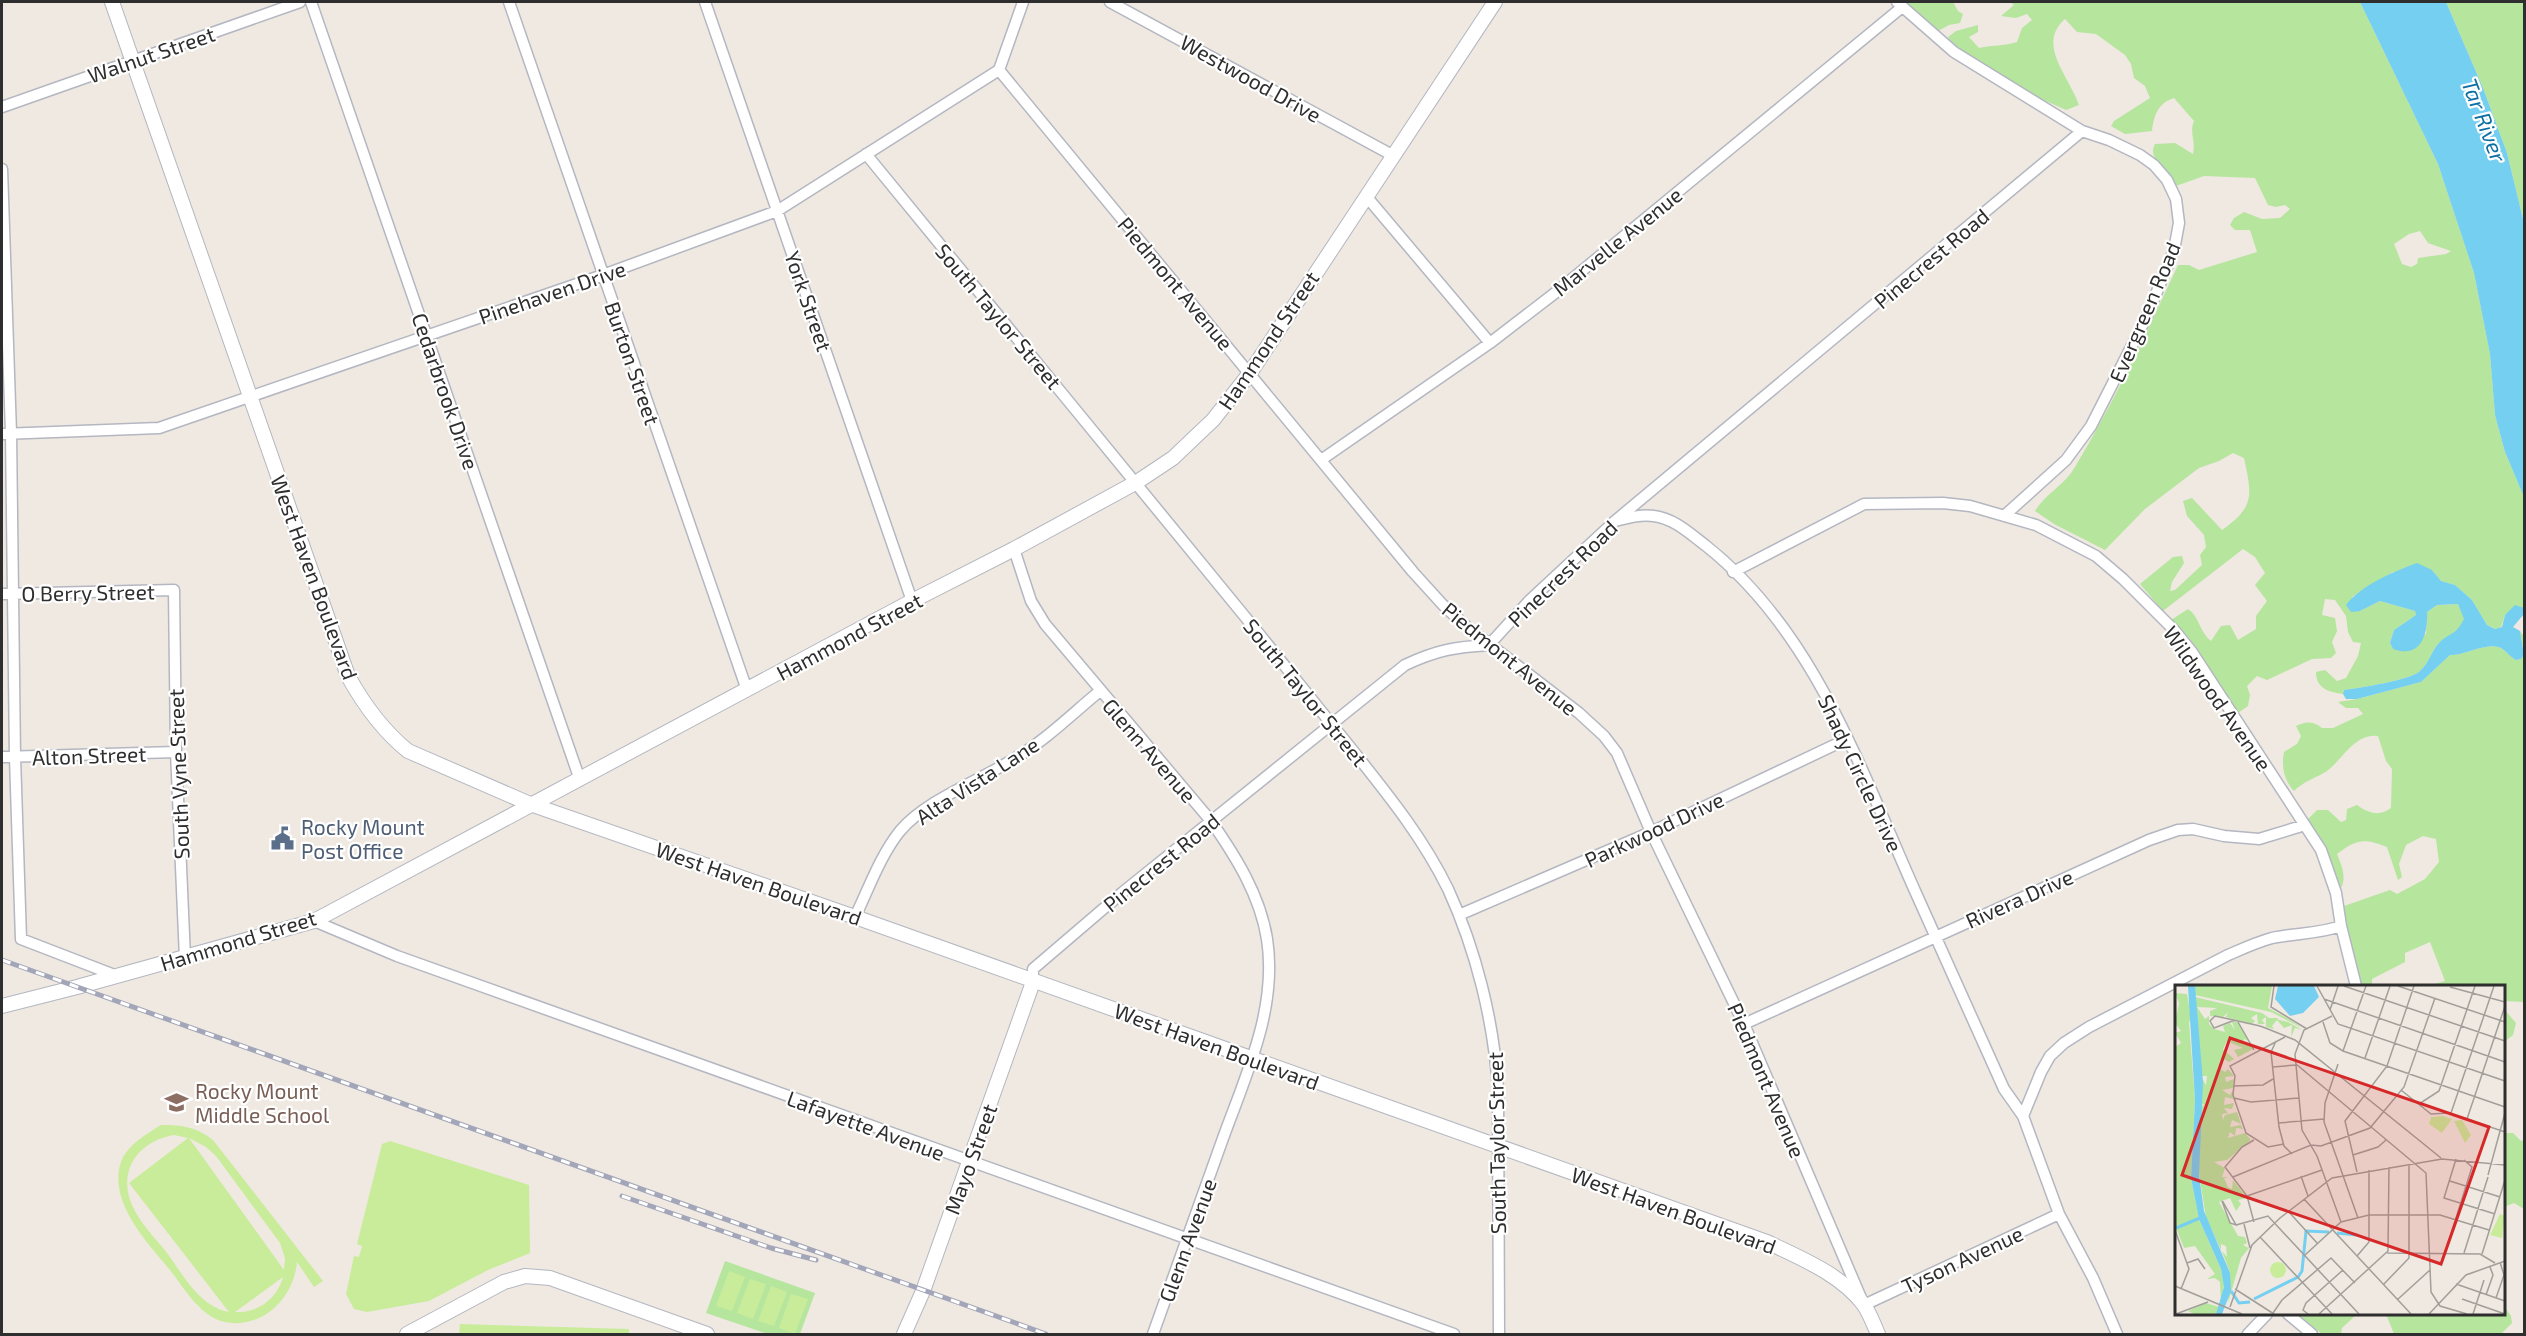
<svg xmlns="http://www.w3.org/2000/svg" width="2526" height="1336" font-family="'Exo 2',sans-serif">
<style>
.green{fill:#b6e59e;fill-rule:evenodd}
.pitch{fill:#c9ec9a;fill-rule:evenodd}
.water{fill:#75cff0}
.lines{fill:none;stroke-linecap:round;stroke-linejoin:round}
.minor-casing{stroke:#b4b7c1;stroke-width:13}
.tertiary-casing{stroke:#b4b7c1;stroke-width:16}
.minor{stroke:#fff;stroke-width:10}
.tertiary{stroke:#fff;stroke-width:14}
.rail-casing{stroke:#a3a6b8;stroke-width:5}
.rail{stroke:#fff;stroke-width:3;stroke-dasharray:9;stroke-linecap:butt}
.labels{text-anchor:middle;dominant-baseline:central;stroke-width:4.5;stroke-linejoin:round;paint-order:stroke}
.street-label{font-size:21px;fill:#2e2e2e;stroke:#fff}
.service-label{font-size:21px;fill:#4e5e75;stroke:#fff;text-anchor:start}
.education-label{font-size:21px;fill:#785e54;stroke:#fff;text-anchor:start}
.water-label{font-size:22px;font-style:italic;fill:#0d6fa3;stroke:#fff}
.inset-river{fill:none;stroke:#75cff0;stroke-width:3}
.inset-road{fill:none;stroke:#a29e99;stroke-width:1.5}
.view{fill:#d62828;fill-opacity:0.15;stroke:#d62828;stroke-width:3}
.inset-edge{fill:none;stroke:#2e2e2e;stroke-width:3}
</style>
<rect width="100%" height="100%" fill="#efe9e1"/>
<path class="green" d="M1902 2H1953L1958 11 1963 14 1960 23 1949 25 1938 31Z
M2010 2H2360L2438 164 2474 273 2490 354 2495 415 2505 452 2524 497V608H2519L2505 615 2501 627 2496 629 2487 625 2472 600 2455 585 2441 581 2432 570 2393 572 2352 597 2360 611 2380 601 2415 611 2416 615 2394 630 2390 643 2393 649 2426 634 2427 612 2437 605 2458 604 2465 619C2463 623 2461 629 2458 632 2452 637 2444 638 2438 644 2431 652 2429 663 2420 671 2411 680 2359 688 2344 690L2343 694C2328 692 2316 688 2316 672L2325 670 2337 681 2346 678 2358 656 2361 643 2353 642 2348 632 2346 616 2335 600 2325 599 2322 615 2335 618 2337 631 2332 642 2336 653 2331 658 2312 659 2267 680 2257 676 2247 686 2250 695 2248 706 2238 713 2196 650 2171 620 2188 609C2199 616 2200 633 2211 641L2221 626 2230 625 2238 640 2256 629V616L2267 601 2255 585 2265 573 2255 557 2243 549 2163 611 2140 584 2173 557 2182 556 2184 563 2172 582 2170 591 2175 590 2202 565 2200 555 2206 547 2204 535 2187 516 2183 501 2192 498 2222 530C2255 507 2252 495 2244 458L2233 453 2219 461 2199 468 2145 509 2105 550 2054 524 2035 511C2045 494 2065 485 2075 467 2114 402 2146 334 2178 265H2189L2199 270 2257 252 2250 230H2235L2230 225 2234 218 2244 212 2262 219 2280 218 2290 209 2285 205 2276 207 2268 205 2255 178 2204 176 2176 186C2170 172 2146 159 2155 144L2175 143 2193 154C2196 141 2189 132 2194 121L2174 98C2158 103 2154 115 2152 131L2125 134 2111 126 2114 121 2150 98 2145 86 2134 78 2131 64 2125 55 2096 34 2077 32 2065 19C2036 44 2069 76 2079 105L2066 110 2037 97 1956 50 1948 37 1956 31 1978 25V32L1969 37 1979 48C1993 45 2005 46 2017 42L2022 28 2032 20 2027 14 2016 18 2001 16 2014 5ZM2420 231 2428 243 2451 251 2446 254 2418 258 2417 264 2411 267 2402 264 2394 244 2409 234Z
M2446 2H2524V223L2507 153 2483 88Z
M2520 631 2524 636V1002L2504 1001V986H2427L2445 981 2430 942 2405 953V962L2372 979V986H2360L2345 928 2344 906 2390 890 2397 894 2425 879 2439 862 2436 839 2423 836 2406 845 2399 864 2402 877 2398 880 2387 847C2364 838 2357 839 2337 854 2341 864 2347 877 2341 888L2320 837 2307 820 2317 810H2328L2341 822 2346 820 2347 809 2357 805C2368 813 2379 817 2391 808L2392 769 2386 761 2378 736C2355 733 2343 759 2327 771 2316 778 2304 781 2294 791 2284 780 2281 767 2284 752L2297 744 2301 736 2296 726C2306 721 2313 721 2322 728H2333L2363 714 2358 708H2346L2338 702 2357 699 2421 682 2450 655C2464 656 2487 641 2501 648 2506 651 2510 657 2516 660L2521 659 2524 655Z
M2504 1009 2516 1023 2513 1035 2504 1042Z
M2504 1133H2513L2521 1141 2524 1140V1209L2514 1203 2504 1207Z
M725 1261 815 1293 800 1334H768L706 1313Z
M2504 1306 2511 1316 2512 1323 2501 1334H2394L2386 1314H2504Z
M2298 1314H2357L2342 1328 2341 1334H2322Z"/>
<path class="pitch" d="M161 1125C183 1125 196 1127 213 1140L323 1281 314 1287 297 1262C294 1299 260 1332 221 1321 199 1314 184 1288 170 1270 147 1242 104 1198 123 1157 131 1143 148 1133 161 1125ZM174 1135 188 1138 129 1183 229 1312C199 1306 184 1276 167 1253 156 1239 139 1222 132 1205 117 1170 139 1141 174 1135ZM189 1138 206 1147 216 1156 280 1243 285 1258 284 1270ZM283 1277C277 1299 258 1313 235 1312Z
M390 1141 529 1185 530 1253 488 1270 429 1301 367 1312 354 1309 346 1294 354 1256 359 1257 362 1246 357 1244 382 1144Z
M729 1271 745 1277 732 1311 716 1306Z
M750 1279 766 1284 753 1319 737 1313Z
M771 1286 787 1292 774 1326 758 1321Z
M791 1294 808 1299 795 1334 779 1328Z
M460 1324 629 1329V1334H459Z"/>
<path class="water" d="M2360 2H2446L2483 88 2507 153 2524 223V497L2505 452 2495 415 2490 354 2474 273 2438 164Z
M2417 563 2432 570 2441 581 2455 585 2472 600 2487 625 2495 629 2502 627 2505 615 2515 605 2524 608V614L2513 627 2520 631 2524 655 2521 659 2516 660C2510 657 2506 651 2501 648 2487 641 2464 656 2450 655L2421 682 2357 699H2346L2343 694 2344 690C2359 688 2411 680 2420 671 2429 663 2431 652 2438 644 2449 632 2455 637 2464 619L2458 604 2437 605 2427 612C2428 635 2421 659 2393 649L2390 643 2394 630 2416 615 2415 611 2380 601 2360 611 2351 612 2346 605C2361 585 2395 571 2417 563Z"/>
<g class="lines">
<defs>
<path id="minor" d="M311 2 580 780
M509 2 747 690
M705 2 912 601
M1110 2 1392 155
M1897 2 1954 52 2082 131 2109 140 2140 155 2154 165 2167 180 2176 199 2179 223 2174 250 2147 316 2091 426 2066 460 2004 516
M999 70 1413 572 1443 605 1467 627 1579 713 1604 736 1617 753 1651 832 1744 1024 1864 1305 2059 1214
M2 107 300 2
M866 154C996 315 1130 474 1260 635 1291 674 1323 713 1354 752 1389 796 1423 838 1448 889 1476 950 1494 1022 1498 1089L1499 1334
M2 169 11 433 15 757 21 939 117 976
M1366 196 1490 343
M2 434 159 428 603 275 777 211 999 70 1023 2
M1321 460 1490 343 1555 293 1901 8
M1619 520C1630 517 1642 514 1654 516 1675 519 1689 533 1705 545 1814 631 1860 768 1915 891 1944 957 1974 1023 2004 1089L2023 1116 2059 1214 2093 1278 2117 1334
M1014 549 1031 601 1045 624 1211 821C1236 857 1260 895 1267 939 1278 1009 1245 1077 1222 1141 1199 1206 1176 1270 1153 1334
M1733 572 1864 504 1943 503 1970 506 2036 525 2096 556 2123 579 2175 631 2192 652 2321 850 2336 893 2341 926 2356 986
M2 594 174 590 176 752 185 958
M2 757 176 752
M1459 915 1651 832 1847 739
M855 917C869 888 880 856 900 831 927 799 982 780 1017 757 1047 739 1073 713 1100 691
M314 921 397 956 1454 1334
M1033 982V969L1123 892 1405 665C1437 650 1455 647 1489 645L1528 602 1615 521 2082 131
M1744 1024 2149 840 2178 830 2193 829 2224 836 2259 839 2305 825
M2023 1116 2041 1072 2050 1056 2064 1043 2089 1027 2228 955C2242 949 2257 942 2272 938 2295 933 2319 934 2341 926
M2288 1314 2312 1334
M2248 1334 2267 1314"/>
<path id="tertiary" d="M112 2 348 676C364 705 382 730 408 751L530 804 855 917 1767 1242C1800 1258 1841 1274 1864 1305 1870 1314 1874 1325 1878 1334
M2 1006 77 987 314 921 912 601 1014 549 1137 482 1173 458 1195 437 1213 420 1250 373 1495 2
M407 1334 504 1282 525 1276 550 1278 707 1334
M904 1334 923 1291 1033 982"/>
</defs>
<use href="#minor" class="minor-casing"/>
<use href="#tertiary" class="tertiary-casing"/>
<use href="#minor" class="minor"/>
<use href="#tertiary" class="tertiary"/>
<defs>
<path id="rail" d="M2 960 1046 1334
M622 1196 771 1248 816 1260"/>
</defs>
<use href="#rail" class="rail-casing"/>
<use href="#rail" class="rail"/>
</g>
<defs>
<symbol id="civic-bare" viewBox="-9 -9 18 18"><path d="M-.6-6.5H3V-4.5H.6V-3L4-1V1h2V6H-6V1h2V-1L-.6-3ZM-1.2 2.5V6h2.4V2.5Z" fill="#5c6f8a" stroke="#fff" stroke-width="2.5" paint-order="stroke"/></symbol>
<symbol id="school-bare" viewBox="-9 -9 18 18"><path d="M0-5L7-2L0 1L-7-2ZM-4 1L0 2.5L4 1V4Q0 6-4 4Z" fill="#8d6e63" stroke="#fff" stroke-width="2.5" paint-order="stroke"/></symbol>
</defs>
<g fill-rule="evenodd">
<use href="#civic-bare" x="266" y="822" width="33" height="33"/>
<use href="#school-bare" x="160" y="1086" width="33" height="33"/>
</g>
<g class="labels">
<g class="street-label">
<text transform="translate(151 54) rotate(-19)">Walnut Street</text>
<text transform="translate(1251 78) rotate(29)">Westwood Drive</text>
<text transform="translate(1617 241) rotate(-39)">Marvelle Avenue</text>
<text transform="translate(1931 258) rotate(-40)">Pinecrest Road</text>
<text transform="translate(1176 283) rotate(50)">Piedmont Avenue</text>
<text transform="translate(552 292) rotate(-19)">Pinehaven Drive</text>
<text transform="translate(809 301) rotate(71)">York Street</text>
<text transform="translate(2144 312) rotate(-67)">Evergreen Road</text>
<text transform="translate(999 316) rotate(50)">South Taylor Street</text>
<text transform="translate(1268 340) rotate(-56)">Hammond Street</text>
<text transform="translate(633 363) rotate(71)">Burton Street</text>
<text transform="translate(446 391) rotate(71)">Cedarbrook Drive</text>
<text transform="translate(1562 573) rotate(-44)">Pinecrest Road</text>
<text transform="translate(315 577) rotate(70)">West Haven Boulevard</text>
<text transform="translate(88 592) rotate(-1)">O Berry Street</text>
<text transform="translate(849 636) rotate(-28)">Hammond Street</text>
<text transform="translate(1510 658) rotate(39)">Piedmont Avenue</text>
<text transform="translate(1306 692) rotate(51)">South Taylor Street</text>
<text transform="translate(2218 698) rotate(55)">Wildwood Avenue</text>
<text transform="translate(1150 750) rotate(49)">Glenn Avenue</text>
<text transform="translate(89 755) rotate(-2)">Alton Street</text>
<text transform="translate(1861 773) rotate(65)">Shady Circle Drive</text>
<text transform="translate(178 774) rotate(-92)">South Vyne Street</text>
<text transform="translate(977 780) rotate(-33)">Alta Vista Lane</text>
<text transform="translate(1654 829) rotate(-25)">Parkwood Drive</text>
<text transform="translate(1161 862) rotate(-39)">Pinecrest Road</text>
<text transform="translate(759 883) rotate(19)">West Haven Boulevard</text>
<text transform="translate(2019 898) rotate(-24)">Rivera Drive</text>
<text transform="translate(238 940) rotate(-17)">Hammond Street</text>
<text transform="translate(1217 1046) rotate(20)">West Haven Boulevard</text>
<text transform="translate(1767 1080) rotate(67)">Piedmont Avenue</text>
<text transform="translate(866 1125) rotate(20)">Lafayette Avenue</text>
<text transform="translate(1496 1143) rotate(-91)">South Taylor Street</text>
<text transform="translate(970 1159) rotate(-70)">Mayo Street</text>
<text transform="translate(1674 1210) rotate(20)">West Haven Boulevard</text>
<text transform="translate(1187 1240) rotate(-70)">Glenn Avenue</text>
<text transform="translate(1962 1259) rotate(-25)">Tyson Avenue</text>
</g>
<g class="service-label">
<text x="301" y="826">Rocky Mount<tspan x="301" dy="24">Post Office</tspan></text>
</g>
<g class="education-label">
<text x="195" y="1090">Rocky Mount<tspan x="195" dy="24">Middle School</tspan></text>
</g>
<g class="water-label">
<text transform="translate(2485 120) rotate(69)">Tar River</text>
</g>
</g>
<g transform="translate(2175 985)">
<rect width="330" height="330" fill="#efe9e1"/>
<path d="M20 1H97L93 23 114 34 127 43 96 27 20 10ZM0 8 12 9 16 32 14 38 20 115 16 193 24 234 46 284 49 300 46 317 45 297 40 293 32 294 40 289 20 261 9 263 0 240V62L6 58 0 48 6 46 0 38 4 18ZM20 12 87 28 94 33H102L104 35 113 37 127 45 120 43 116 52 117 40 109 43 102 35 97 41 99 44 91 42V32L87 35 90 39H83L82 29 76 33 80 36 77 39 51 32 53 27 48 32 35 31V26L42 23 22 22 30 34 34 31V39L39 44 50 47 48 41 55 38 60 45 57 37H63L73 56 69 54 68 60 74 59 78 64 63 72 59 65 68 63 56 58 55 55 61 54 54 52 48 64 59 74 54 77 47 73 42 85 45 88V84L50 87 53 84 59 91 50 92 51 97 59 94 58 103 47 105 55 110 58 105 59 114 50 112 49 120 59 118 57 124 49 123 53 128 47 129 48 135 50 130 62 127 66 139 57 135 55 142 66 140 68 144 61 143 60 151 55 147 53 153 70 148 76 155 52 175 39 177 50 183 47 192H54L49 193 53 202 57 204 58 195 72 213 63 215 66 219 61 226 55 213 44 217 63 251 70 252 72 258 68 260 74 263 66 273 53 318 55 288 47 266 52 272 51 261 46 259V265L31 232 23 182 26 121 30 120 26 119 27 93 31 100 32 91H26ZM31 318 44 322 41 329H19L13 326Z" fill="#b6e59e"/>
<path d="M268 131 277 134 267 148 254 139 256 132ZM287 135 296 150 290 158 279 136ZM325 229 330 231 327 253 315 250ZM95 285a8 8 0 1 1 16 0a8 8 0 1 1-16 0Z" fill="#c9ec9a"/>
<path d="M13 1H20L28 97 24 190 29 226 55 288 56 306 47 329H41L49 302 46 284 24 234 16 193 20 115ZM103 1H139L144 12 128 28 115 31 100 14Z" fill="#75cff0"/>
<path class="inset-river" d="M1 243 25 233M162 248 182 250M56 306 64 318 75 317M79 314 123 292 127 286 131 246 154 247"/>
<path class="inset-road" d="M99 1 96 22 132 44M142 1 163 39 330 96M169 1 330 56M223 1 330 37M275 2 330 17M149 14 330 77M155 25 163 1M157 31 129 45 120 69 127 145 142 171 166 237M60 35 39 43 35 36 40 31 54 34 85 41 93 44 120 55 266 173M63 37 79 65M148 37 155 58 168 66 330 122M101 56 96 67 104 142 109 161 117 169M168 66 191 1M190 73 215 1M121 79 251 188 256 307 265 321 292 329M163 79 150 118 149 137 183 233M98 82 121 80M59 101 88 100 98 94M226 105 256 129 274 128 330 147M59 113 76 117 124 113M244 119 264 106 300 1M276 128 319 1M292 134 330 21M103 138 149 134M109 159 93 162 71 148 58 110 60 91 55 81 110 52M178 170 203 162 211 155M281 174 269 213 320 229M182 187 170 136 212 81 239 1M313 190 330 128M126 191 133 211M58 192 136 160 146 161 195 143 229 102 260 13M275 196 325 212M72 211 147 185M129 214 236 329M47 216 48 217 61 240 55 238ZM113 226 143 259M79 237 72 211 50 182 67 162 79 155M69 239 75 263M61 240 93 231 184 329M0 245 14 284 6 304M85 252 157 329M212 268 305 269 320 278M270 268 297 182 289 175M289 268 313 192M307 269 330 195M130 270 166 237 194 230H265L314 245M182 271 194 257V185M12 278 23 274 30 284M281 299 330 316M208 300 234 273V179M0 301 67 329M60 304 99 329M311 310 318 290 315 282M321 313 329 290 325 277M287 314 330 329M222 315 255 285M55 322 77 260 105 233 157 193 267 174 330 180M98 328 107 315 156 273 180 298M1 329 33 317M133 329 128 325 131 318 168 285M144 329 213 266 214 182M254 329 291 290 330 276M298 329 309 295"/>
<path class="view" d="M55 53 314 142 266 279 7 190Z"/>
<rect width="330" height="330" class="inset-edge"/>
</g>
<rect width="2526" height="1336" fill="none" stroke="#2e2e2e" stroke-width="6"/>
</svg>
